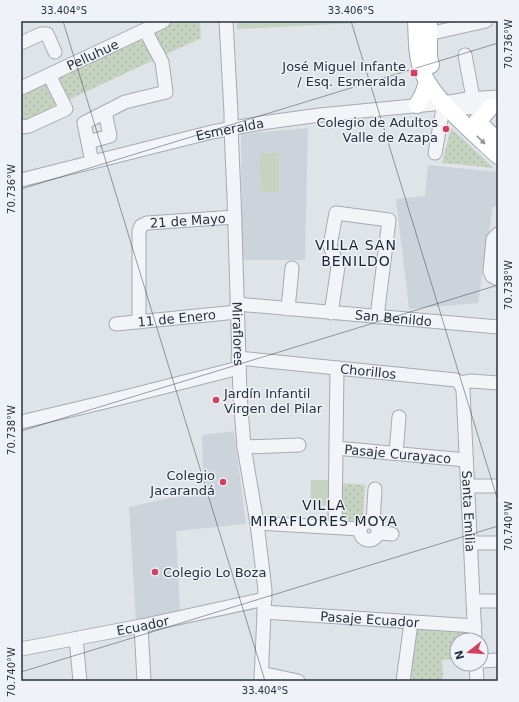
<svg xmlns="http://www.w3.org/2000/svg" width="519" height="702" font-family="'DejaVu Sans',sans-serif">
<style>
.built{fill:#cdd3db}
.grass{fill:url(#grass-dots)}
.garden{fill:#c6d3c0}
.lines{fill:none;stroke-linecap:round;stroke-linejoin:round}
.minor-casing{stroke:#a4abb3;stroke-width:15}
.major-casing{stroke:#9ea9b5;stroke-width:18}
.minor{stroke:#f2f4f7;stroke-width:13}
.major{stroke:#fff;stroke-width:16}
.oneway{fill:#9398a0}
.ticks{fill:none;stroke:#273241;stroke-width:1;stroke-opacity:0.45}
.poi-dot{fill:#d33f60;stroke:#eff2f6;stroke-width:1.5}
.labels{text-anchor:middle;dominant-baseline:central;stroke-width:3;stroke-linejoin:round;paint-order:stroke}
.street-label{font-size:13px;fill:#273241;stroke:#eff2f6}
.poi-label{font-size:13px;fill:#273241;stroke:#eff2f6;text-anchor:end}
.neighbourhood-label{font-size:14px;letter-spacing:1px;fill:#1a2331;stroke:#eff2f6}
.neatline{fill:none;stroke:#273241;stroke-width:1.5}
.ticks-label{font-size:10px;text-anchor:middle;fill:#273241}
</style>
<defs>
<pattern id="grass-dots" width="8" height="8" patternUnits="userSpaceOnUse"><rect width="8" height="8" fill="#c6d3c0"/><path d="M2 2h.1M6 6h.1" fill="none" stroke="#aab6a6" stroke-width="1.8" stroke-linecap="round"/></pattern>
</defs>
<rect width="100%" height="100%" fill="#dfe4e9"/>
<path class="built" d="M308 128 305 260H242L241 134Z
M428 165 498 172V207L493 206 478 303 409 309 396 199 425 196Z
M234 431 246 524 176 531 180 613 136 622 129 507 206 490 203 474 202 435Z"/>
<path class="grass" d="M172 21H200L201 38 21 122V94Z
M451 128 494 168 442 163Z
M340 483 365 485 363 517 354 521 337 520Z
M415 627 471 631V640H457V659L442 660 443 681H410Z"/>
<path class="garden" d="M237 21H356V23L237 29Z
M260 153H279V192H261Z
M311 480H330L329 506 310 505Z"/>
<g class="lines">
<defs>
<g id="minor">
<path id="s1" d="M226 21 231 113V128L234 196 240 394 244 447 257 523 265 590 261 681"/>
<path d="M428 34 486 21"/>
<path d="M21 43 41 34H47L55 52"/>
<path d="M465 55 473 98"/>
<path id="s2" d="M21 88 164 21"/>
<path d="M448 104 463 108 496 107"/>
<path d="M21 127 29 126 66 109 49 75"/>
<path d="M88 142 110 136 105 112"/>
<path d="M435 153 444 103"/>
<path d="M92 162 84 123 125 102 166 92 162 62 145 30"/>
<path id="s3" d="M21 180 212 132 261 123 320 115 444 103 467 99 498 97"/>
<path d="M498 234 493 239 490 271 492 276 498 279"/>
<path id="s4" d="M237 304 498 327"/>
<path d="M288 309 292 268"/>
<path d="M331 313 338 267 330 246 336 213 389 220 377 317"/>
<path id="s5" d="M139 322V231L141 226 147 223 235 217"/>
<path id="s6" d="M116 324 237 312"/>
<path id="s7" d="M238 358 456 380 460 383 471 381 498 383"/>
<path id="s8" d="M460 383 463 390 475 640"/>
<path d="M21 422 109 401 239 368"/>
<path d="M244 447 299 445"/>
<path d="M336 448 337 368"/>
<path d="M396 453 399 417"/>
<path d="M468 486H498"/>
<circle cx="369" cy="531" r="9"/>
<path d="M373 522 375 489"/>
<path d="M257 523 360 529"/>
<path id="s9" d="M335 527 336 448 466 460"/>
<path d="M379 533 392 534"/>
<path d="M470 543H498"/>
<path d="M473 601H498"/>
<path id="s10" d="M264 612 475 626"/>
<path d="M141 626 144 681"/>
<path d="M76 639 80 681"/>
<path id="s11" d="M21 649 141 626 265 599"/>
<path d="M481 661 498 660"/>
<path d="M476 664 477 681"/>
<path d="M261 673 298 681"/>
<path d="M403 681 411 623"/>
</g>
<path id="major" d="M416 21C417 38 416 57 423 73 433 99 477 136 498 156
M429 21V57L431 65
M417 105 423 94 427 82
M477 121 498 141
M480 124 483 116 491 107"/>
</defs>
<use href="#minor" class="minor-casing"/>
<use href="#major" class="major-casing"/>
<use href="#minor" class="minor"/>
<use href="#major" class="major"/>
</g>
<defs><path id="oneway-solid" d="M-6-.8H1V-3.2L6.5 0L1 3.2V.8H-6Z"/></defs>
<use class="oneway" href="#oneway-solid" transform="translate(481 140) rotate(44)"/>
<path class="ticks" d="M63 21 265 681M351 21 498 501M21 189 498 43M21 431 498 285M21 672 498 526"/>
<g class="poi-dot">
<rect x="410" y="69" width="8" height="8" rx="2"/>
<circle cx="446" cy="129" r="4"/>
<circle cx="216" cy="400" r="4"/>
<circle cx="223" cy="482" r="4"/>
<circle cx="155" cy="572" r="4"/>
</g>
<g class="labels">
<g class="street-label">
<text stroke="none"><textPath href="#s2" startOffset="79">Pelluhue</textPath></text>
<text stroke="none"><textPath href="#s3" startOffset="215">Esmeralda</textPath></text>
<text stroke="none"><textPath href="#s5" startOffset="144">21 de Mayo</textPath></text>
<text stroke="none"><textPath href="#s6" startOffset="61">11 de Enero</textPath></text>
<text stroke="none"><textPath href="#s4" startOffset="157">San Benildo</textPath></text>
<text stroke="none"><textPath href="#s1" startOffset="313">Miraflores</textPath></text>
<text stroke="none"><textPath href="#s7" startOffset="131">Chorillos</textPath></text>
<text stroke="none"><textPath href="#s9" startOffset="141">Pasaje Curayaco</textPath></text>
<text stroke="none"><textPath href="#s8" startOffset="129">Santa Emilia</textPath></text>
<text stroke="none"><textPath href="#s10" startOffset="106">Pasaje Ecuador</textPath></text>
<text stroke="none"><textPath href="#s11" startOffset="124">Ecuador</textPath></text>
</g>
<g class="poi-label">
<text x="406" y="66">José Miguel Infante<tspan x="406" dy="15">/ Esq. Esmeralda</tspan></text>
<text x="438" y="122">Colegio de Adultos<tspan x="438" dy="15">Valle de Azapa</tspan></text>
<text x="224" y="393" text-anchor="start">Jardín Infantil<tspan x="224" dy="15">Virgen del Pilar</tspan></text>
<text x="215" y="475">Colegio<tspan x="215" dy="15">Jacarandá</tspan></text>
<text x="163" y="572" text-anchor="start">Colegio Lo Boza</text>
</g>
<g class="neighbourhood-label">
<text x="356" y="245">VILLA SAN<tspan x="356" dy="16">BENILDO</tspan></text>
<text x="324" y="505">VILLA<tspan x="324" dy="16">MIRAFLORES MOYA</tspan></text>
</g>
</g>
<rect width="519" height="702" fill="none" stroke="#eff2f6" stroke-width="44"/>
<g transform="translate(469 652) rotate(253)"><circle r="19" fill="#eff2f6" stroke="#9fa5ae"/>
<path d="M0-3L7 15L0 10L-7 15Z" fill="#d33f60"/>
<text y="-6" font-size="11" font-weight="bold" text-anchor="middle" fill="#273241">N</text>
</g>
<rect x="22" y="22" width="475" height="658" class="neatline"/>
<g class="ticks-label">
<text x="64" y="14">33.404°S</text>
<text x="351" y="14">33.406°S</text>
<text transform="translate(508 44) rotate(-90)" y="4">70.736°W</text>
<text transform="translate(11 189) rotate(-90)" y="4">70.736°W</text>
<text transform="translate(508 285) rotate(-90)" y="4">70.738°W</text>
<text transform="translate(11 430) rotate(-90)" y="4">70.738°W</text>
<text transform="translate(508 526) rotate(-90)" y="4">70.740°W</text>
<text transform="translate(11 672) rotate(-90)" y="4">70.740°W</text>
<text x="265" y="694">33.404°S</text>
</g>
</svg>
